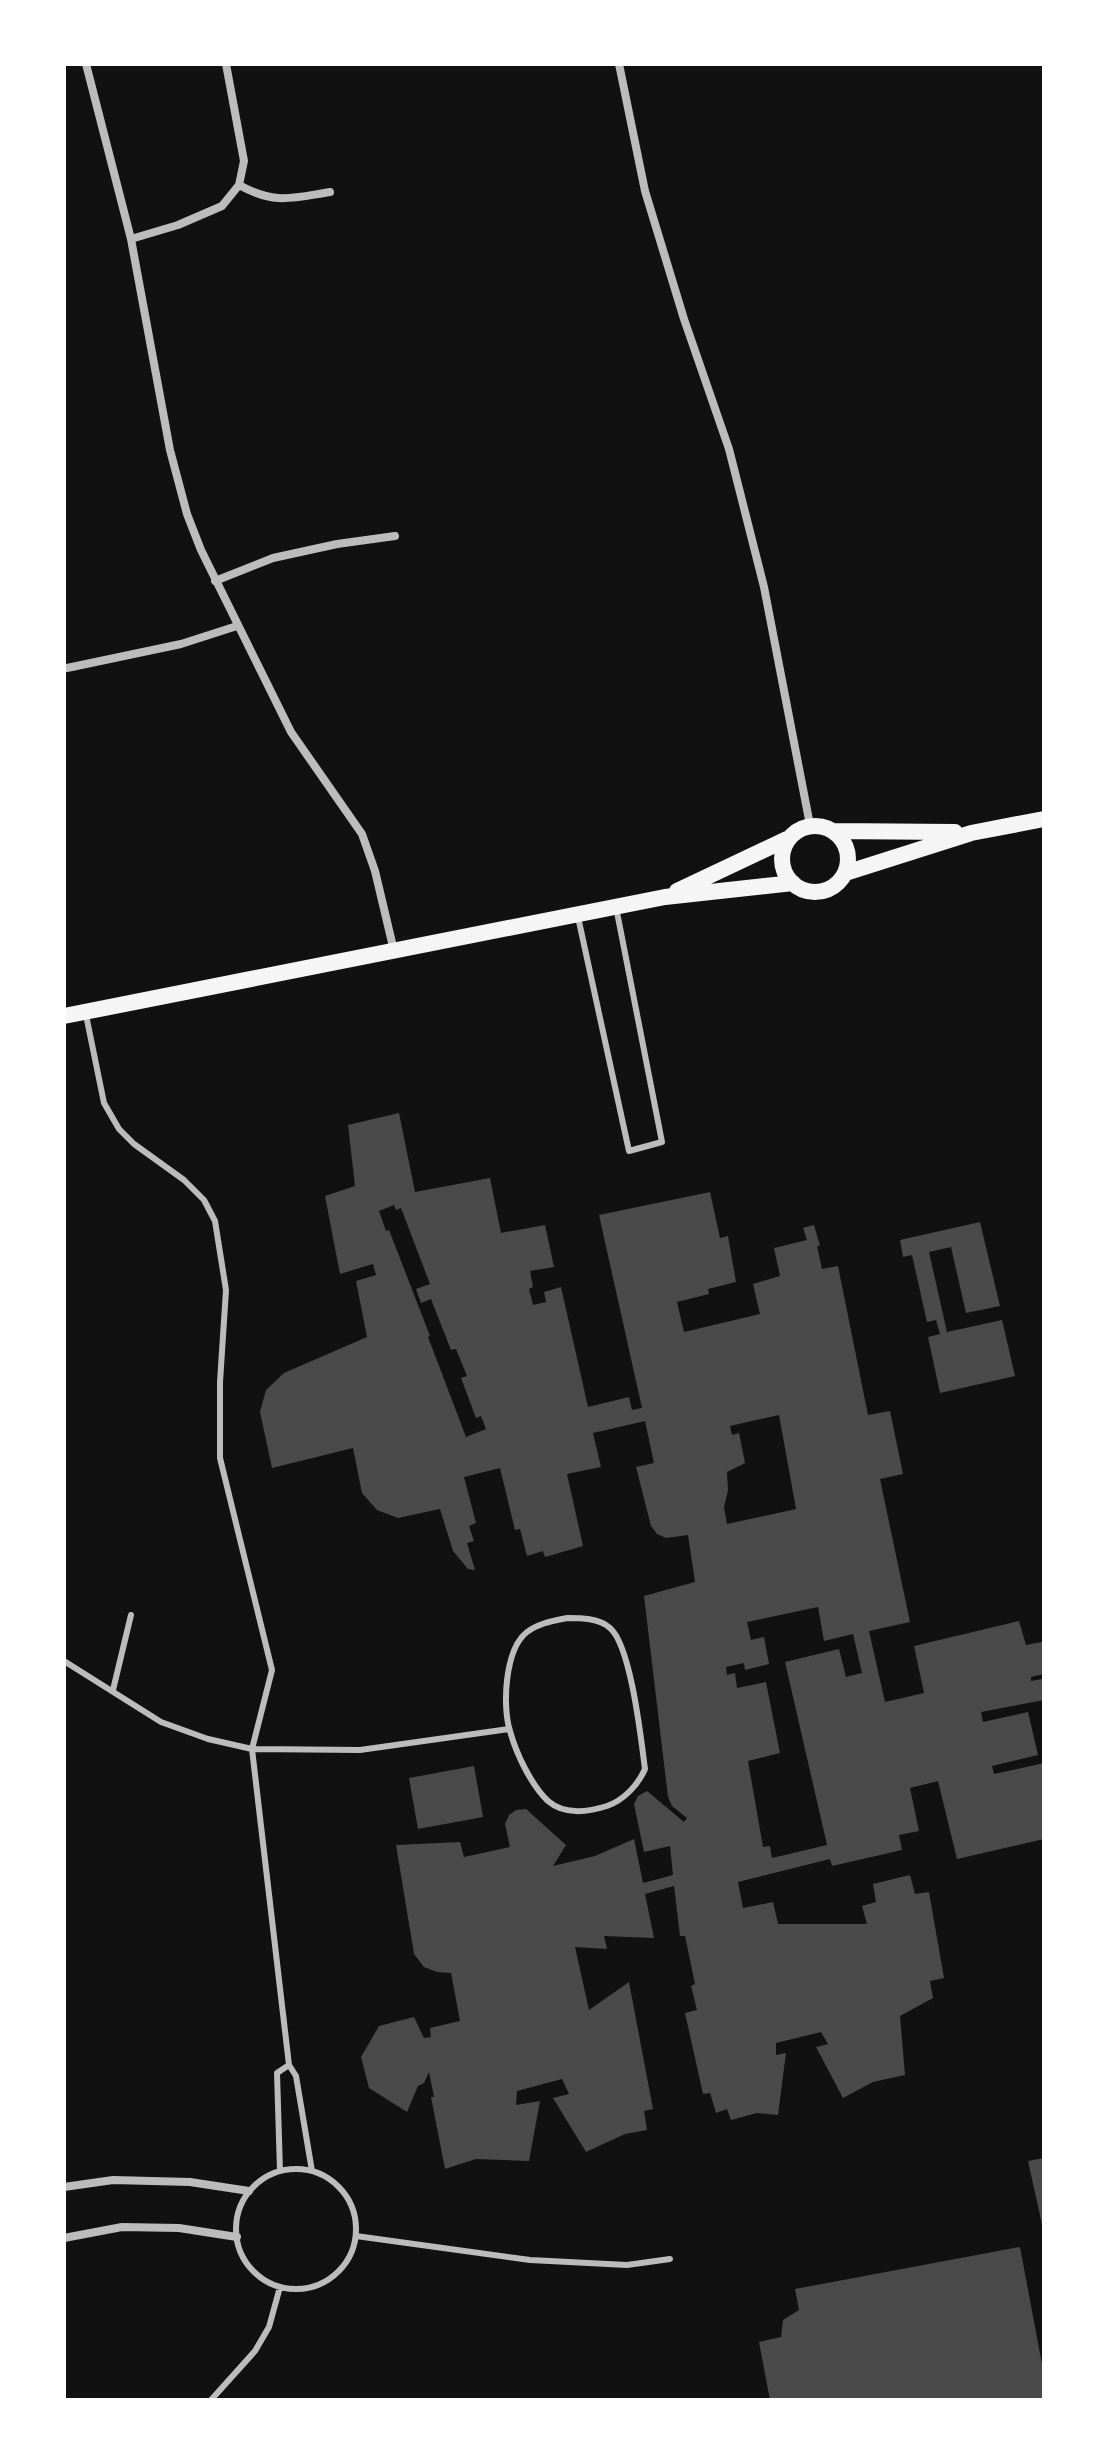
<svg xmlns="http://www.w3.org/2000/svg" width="1108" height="2464" font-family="Figtree,sans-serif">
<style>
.building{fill:#4a4a4a;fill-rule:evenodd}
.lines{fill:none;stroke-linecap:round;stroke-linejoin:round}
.service{stroke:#bcbcbc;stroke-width:6}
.minor{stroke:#bcbcbc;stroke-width:8}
.secondary{stroke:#f5f5f5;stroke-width:16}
</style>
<rect width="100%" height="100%" fill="#111"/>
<path class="building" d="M399 1113 415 1192 490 1178 501 1233 545 1225 554 1267 530 1271 533 1287 529 1289 533 1305 546 1302 544 1292 561 1287 588 1407 629 1397 632 1410 642 1408 599 1215 710 1192 720 1238 728 1236 736 1282 708 1289 709 1294 677 1302 684 1332 760 1314 753 1284 780 1276 774 1248 807 1240 803 1228 814 1225 820 1246H817L822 1269 838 1266 868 1415 890 1411 903 1474 880 1479 910 1622 869 1631 885 1702 924 1693 914 1646 1019 1621 1026 1645 1042 1642 1044 1674 1031 1677V1681L1042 1679 1044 1700 981 1712 983 1722 1028 1712 1038 1755 992 1766 994 1774 1044 1763V1839L957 1859 938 1781 910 1788 919 1831 899 1835 902 1850 832 1866 830 1859 738 1882 743 1908 773 1902 778 1924H867L862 1906 876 1902 873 1884 910 1875 915 1894 929 1892 944 1978 930 1981 933 1998 900 2016 905 2075 873 2082 843 2098 816 2047 828 2044 821 2032 776 2043V2055L786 2053 778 2115 757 2113 731 2120 727 2109 716 2113 710 2093 703 2094 685 2013 697 2010 691 1986 695 1984 685 1936H680L674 1886 645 1894 654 1938 604 1936 607 1949 575 1947 589 2010 629 1982 653 2109 644 2111 647 2130 625 2134 586 2152 553 2098 569 2094 562 2079 517 2091 516 2105 540 2101 529 2161 476 2159 445 2169 431 2097H434L429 2072 424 2083 418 2086 407 2112 369 2088 361 2057 379 2026 414 2017 424 2038 431 2037 430 2028 460 2021 451 1973 437 1972 424 1967 414 1954 396 1845 460 1842 464 1857 510 1847 505 1824 509 1815 516 1810 526 1809 566 1845 553 1866 595 1856 634 1839 643 1883 673 1875 670 1846 644 1852 634 1804 638 1796 647 1791 684 1822 687 1818 672 1806 668 1797 644 1596 695 1582 688 1535 666 1538 657 1534 651 1526 636 1467 654 1463 645 1421 593 1433 601 1467 567 1474 583 1546 545 1557 543 1551 527 1556 520 1529 515 1530 500 1468 464 1477 476 1523 469 1526 474 1541 467 1543 475 1570 468 1569 453 1551 440 1509 398 1518 377 1510 362 1493 353 1448 272 1468 260 1412 266 1390 284 1373 367 1337 356 1281 376 1275 373 1264 340 1274 325 1196 355 1186 348 1125ZM394 1205 396 1210 401 1208 430 1284 416 1289 421 1303 431 1299 451 1350 456 1349 467 1376 461 1378 476 1418 481 1416 486 1429 466 1437 428 1337 430 1336 389 1230 386 1231 379 1211ZM779 1415 796 1509 727 1524 724 1507 728 1490 727 1472 745 1463 739 1433 732 1435 730 1426ZM818 1607 824 1641 853 1634 862 1673 846 1677 839 1649 785 1662 827 1845 772 1858 770 1846 763 1847 748 1761 780 1753 766 1682 737 1688 735 1673 727 1675 726 1667 744 1663 745 1670 769 1664 764 1637 751 1640 747 1622Z
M980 1222 1000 1306 966 1313 951 1247 929 1252 947 1332 1002 1320 1015 1376 940 1393 928 1337 940 1334 936 1320 927 1322 912 1255 903 1257 900 1240Z
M474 1766 483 1817 418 1829 409 1778Z
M1044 2158V2229H1043L1028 2161Z
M1020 2247 1044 2375V2400H770L759 2342 781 2337 783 2320 799 2310 795 2289Z"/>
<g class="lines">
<path class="service" d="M578 917 629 1151 662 1142 616 907
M86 1015 104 1103 119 1129 134 1144 184 1180 204 1200 215 1221 226 1290 220 1382V1458L272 1670 252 1749 289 2065 296 2076 312 2171
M567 1618C581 1618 599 1618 610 1628 631 1646 641 1739 645 1769 638 1785 624 1800 607 1806 588 1812 564 1815 548 1801 531 1785 516 1753 510 1731 502 1706 505 1649 527 1632 539 1623 553 1621 567 1618Z
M64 1661 161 1722 208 1739 252 1749 360 1750 509 1729
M113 1690 131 1615
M236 2229a60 60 0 1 1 120 0a60 60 0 1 1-120 0Z
M280 2171 277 2073 289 2065
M356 2236 530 2260 627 2265 670 2259
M211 2400 255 2351 269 2327 280 2287"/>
<path class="minor" d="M86 64 131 239 170 450 187 514 201 550 291 732 362 834 375 871 394 951
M619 64 645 191 684 319 729 449 764 587 810 825
M239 185C275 205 292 198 330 192
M131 239 178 225 222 206 239 185 244 161 226 64
M215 581 273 558 337 544 395 536
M67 668 181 644 237 626
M64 2187 113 2180 190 2182 249 2191
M64 2238 122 2227 179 2228 237 2237"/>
<path class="secondary" d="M782 859a33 33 0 1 1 66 0a33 33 0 1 1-66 0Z
M833 831 955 832
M845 873 971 833 1044 819
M677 891 787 839
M64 1016 665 897 793 883"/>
</g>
<rect width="1108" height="2464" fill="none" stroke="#ffffff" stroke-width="132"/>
</svg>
